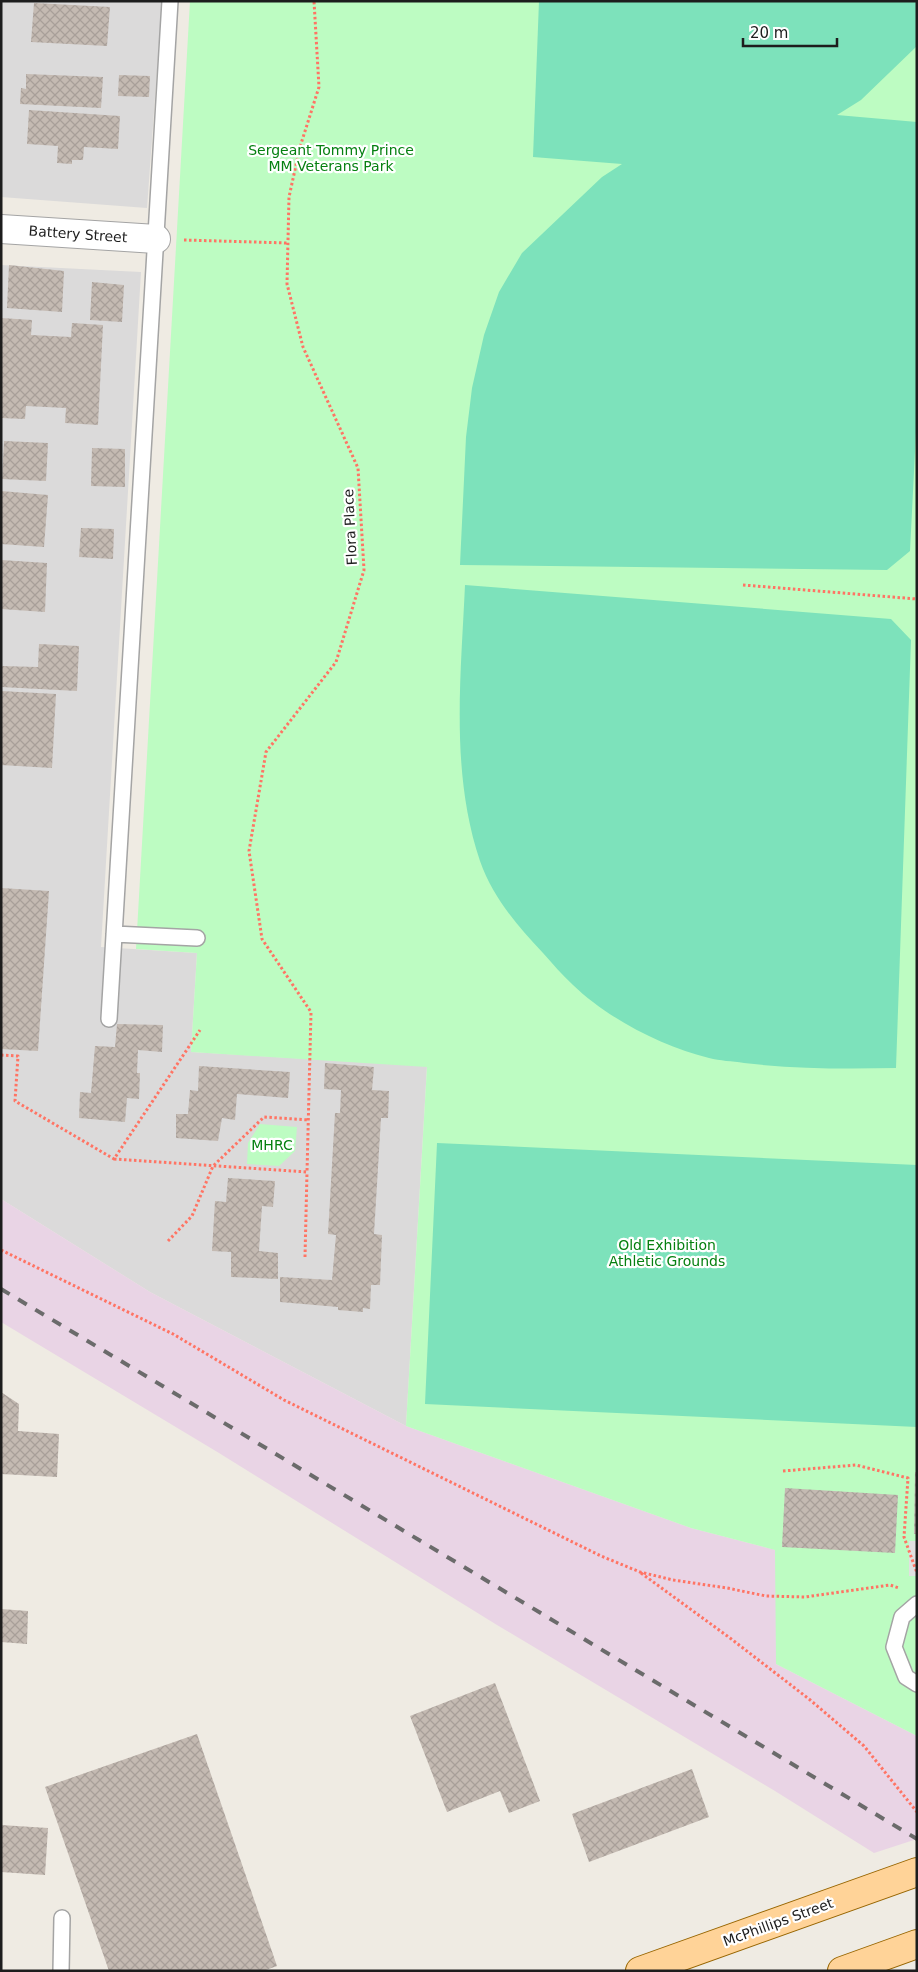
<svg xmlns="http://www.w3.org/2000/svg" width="918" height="1972" font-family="'DejaVu Sans',sans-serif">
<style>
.residential{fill:#dbdada}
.industrial{fill:#e9d4e5}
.park{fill:#bdfcc2}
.pitch{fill:#7de2bb}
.parking{fill:#e1e1e1}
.building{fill:url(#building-cross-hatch)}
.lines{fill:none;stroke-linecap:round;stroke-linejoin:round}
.service-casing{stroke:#a4a4a4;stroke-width:18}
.minor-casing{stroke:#a4a4a4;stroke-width:30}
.primary-casing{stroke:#976500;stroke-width:30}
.path{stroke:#ff7464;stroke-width:3;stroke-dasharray:2.5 2.5;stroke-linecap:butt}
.service{stroke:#fff;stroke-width:15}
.minor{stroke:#fff;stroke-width:28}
.primary{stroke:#ffd398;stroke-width:28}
.rail{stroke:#6b6b6b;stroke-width:4;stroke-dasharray:10 10;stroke-linecap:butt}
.labels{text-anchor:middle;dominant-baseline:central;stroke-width:4.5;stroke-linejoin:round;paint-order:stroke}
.park-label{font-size:14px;fill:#068011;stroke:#fff}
.street-label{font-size:14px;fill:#1d1d1d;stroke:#fff}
</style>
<defs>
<pattern id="building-cross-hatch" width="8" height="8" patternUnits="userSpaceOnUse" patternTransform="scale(1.25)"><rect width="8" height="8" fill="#c4bab2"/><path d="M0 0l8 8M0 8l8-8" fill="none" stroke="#a89f99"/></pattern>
</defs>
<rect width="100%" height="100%" fill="#efebe3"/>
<path class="residential" d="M1 1H162L147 208 1 197Z
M1 265 141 272 101 947 197 953 191 1052 427 1066 406 1426 150 1292 1 1199Z"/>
<path class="industrial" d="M1 1199 150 1292 406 1426 691 1528 776 1550V1664L917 1736V1839L874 1853 775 1791 497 1625 219 1453 1 1322Z"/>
<path class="park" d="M190 1H917V1736L776 1664 775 1550 691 1528 406 1426 427 1067 191 1052 197 953 136 949Z
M260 1124 297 1127 295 1151 279 1166 247 1164 248 1143Z"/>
<path class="pitch" d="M539 1H917V46L861 100 837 115 917 122V412L910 551 887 570 460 565 466 437 472 388 484 335 499 292 522 253 602 177 622 164 533 157Z
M465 585 891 619 911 640 896 1068C845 1069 794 1069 744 1063 732 1061 720 1061 709 1058 663 1047 607 1018 573 985 562 975 553 964 543 953 517 925 493 898 480 861 450 772 461 676 465 585Z
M437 1143 917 1165V1427L425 1404Z"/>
<path class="parking" d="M909 1541H917V1576H909Z"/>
<path class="building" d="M34 3 110 7 107 46 31 42Z
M26 74 103 77 101 108 20 104 21 88 26 89Z
M119 75 150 76 149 97 118 96Z
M29 110 120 116 118 149 84 147 83 160H72V164L57 163 58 146 27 144Z
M9 265 64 271 62 312 7 308Z
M92 282 124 285 122 322 90 320Z
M1 318 32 320 31 335 71 337 72 323 103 325 98 425 65 423 66 408 26 406 25 419 1 418Z
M4 441 48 443 46 481 2 479Z
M92 448 125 449V487L91 486Z
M1 491 48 495 44 547 1 544Z
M81 528 114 529 113 559 79 557Z
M1 560 47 563 45 612 1 609Z
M39 644 79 646 77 691 1 687V666L38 667Z
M1 691 56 694 52 768 1 765Z
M1 888 49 891 38 1051 1 1049Z
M117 1024 163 1025 162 1052 138 1050 137 1073H140L139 1099 127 1098 125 1122 79 1118 80 1092 91 1093 95 1046 115 1047Z
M325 1063 374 1067 372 1090 389 1091 388 1118H381L374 1234 382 1235 380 1285H371L370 1309 363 1308V1312L338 1310V1307L280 1302V1277L332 1280 336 1235 328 1234 335 1113H340L341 1090 324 1089Z
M199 1066 290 1072 288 1098 237 1094 235 1120 222 1118 218 1141 176 1138V1114H188L190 1090 198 1091Z
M228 1178 275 1181 273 1207 262 1206 259 1251 278 1253V1279L231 1277V1252L212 1251 215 1201 226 1202Z
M1 1392 19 1404 18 1431 59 1434 57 1477 1 1474Z
M915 1472H917V1534H914Z
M785 1488 898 1495 895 1553 782 1547Z
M1 1609 28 1611 27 1644 1 1642Z
M495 1683 540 1801 509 1813 500 1791 447 1812 410 1716Z
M197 1734 277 1966 263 1971H109L45 1787Z
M692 1769 709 1817 589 1862 572 1814Z
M1 1825 48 1828 45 1875 1 1872Z"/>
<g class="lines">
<defs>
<path id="service" d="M114 934 197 938
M109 1019 170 1
M917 1604 902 1617 894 1647 906 1677 917 1684
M61 1971 62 1918"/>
<path id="minor" d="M1 229 156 239"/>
<path id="primary" d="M640 1971 917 1872
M842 1971 917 1944"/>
</defs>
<use href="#service" class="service-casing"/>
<use href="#minor" class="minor-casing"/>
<use href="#primary" class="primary-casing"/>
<path class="path" d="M184 240 288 243
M743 585 917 599
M1 1055 18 1056 15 1101 114 1159 200 1030
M114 1159 307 1172 311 1012 262 939 249 851 266 752 336 662 364 570 358 468 303 347 287 284 289 197 300 147 319 87 314 1
M168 1241 192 1216 213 1166 264 1117 309 1120
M1 1250 173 1334 284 1400 601 1556 640 1572 673 1580 727 1588 766 1596 805 1597 890 1585 899 1588
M305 1257 307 1172
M783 1471 856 1465 908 1478 904 1537 917 1573
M641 1573 730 1638 809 1699 864 1746 917 1812"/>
<use href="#service" class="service"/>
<use href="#minor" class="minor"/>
<use href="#primary" class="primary"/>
<path class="rail" d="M1 1289 917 1839"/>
</g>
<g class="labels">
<g class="park-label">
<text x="331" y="150">Sergeant Tommy Prince<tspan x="331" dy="16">MM Veterans Park</tspan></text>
<text x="272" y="1145">MHRC</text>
<text x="667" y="1245">Old Exhibition<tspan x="667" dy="16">Athletic Grounds</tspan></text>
</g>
<g class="street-label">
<text transform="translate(78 234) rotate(4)">Battery Street</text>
<text transform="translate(350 527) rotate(-93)">Flora Place</text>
<text transform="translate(778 1922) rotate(-20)">McPhillips Street</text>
</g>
</g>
<rect width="918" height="1972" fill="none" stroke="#1d1d1d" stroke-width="5"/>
<path d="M743 38v8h94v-8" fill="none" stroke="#1d1d1d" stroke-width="2.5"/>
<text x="750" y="38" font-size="15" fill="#1d1d1d" stroke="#ffffff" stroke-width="4" paint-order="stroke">20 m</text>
</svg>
